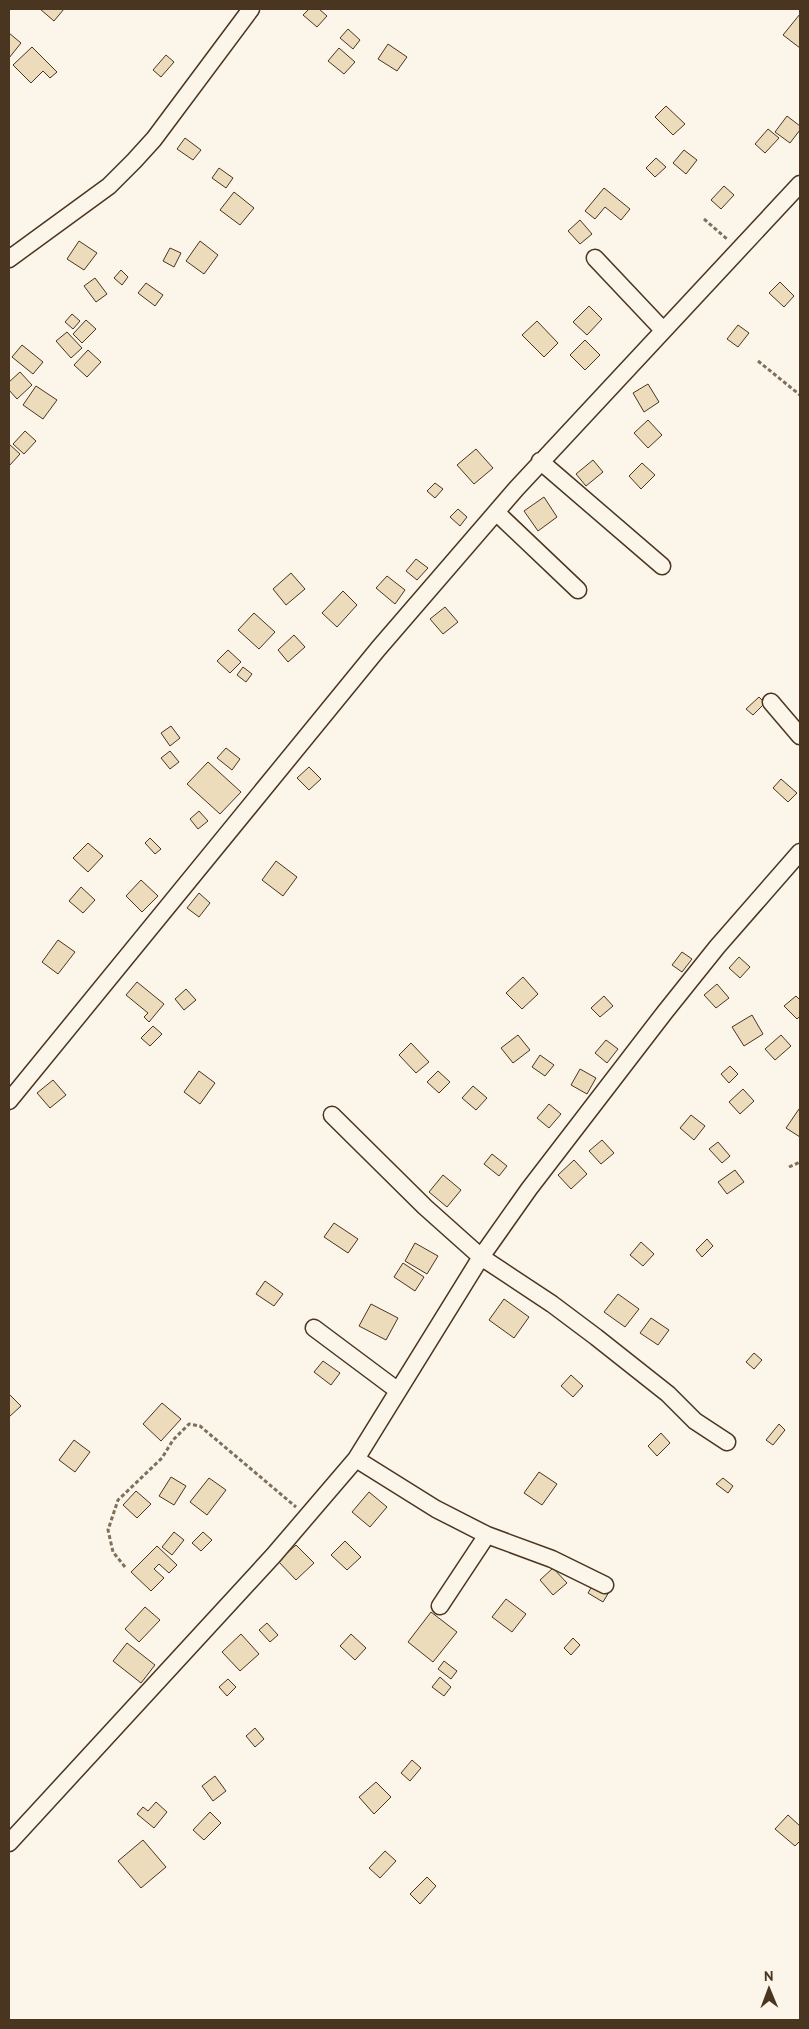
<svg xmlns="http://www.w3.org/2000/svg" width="809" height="2029" font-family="Overpass,sans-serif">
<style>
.building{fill:#ecdcbc;stroke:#4a3520}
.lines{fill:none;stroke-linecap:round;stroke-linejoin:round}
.street-casing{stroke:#4a3520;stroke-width:19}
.path{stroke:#7f6f5c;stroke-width:3;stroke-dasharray:4 2.5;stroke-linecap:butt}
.street{stroke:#fbf6e9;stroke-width:16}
</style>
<rect width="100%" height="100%" fill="#fbf6e9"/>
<path class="building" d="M40 9H64L54 21Z
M309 9H319L327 16 317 27 303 15Z
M800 14V48L783 35Z
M348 29 360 40 353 49 340 38Z
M9 33 21 43 9 58Z
M388 44 407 57 397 71 378 59Z
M32 47 57 72 50 78 43 71 31 83 13 65Z
M339 48 355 62 344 74 328 61Z
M166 55 174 62 161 77 153 70Z
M666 106 685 124 673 135 655 117Z
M787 116 800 126V130L790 143 775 132Z
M768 129 779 138 765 153 755 144Z
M185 138 201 150 193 160 177 149Z
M684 150 697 160 686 174 673 163Z
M656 158 666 167 655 177 646 168Z
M219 168 233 178 226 188 212 178Z
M724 186 734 195 721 209 711 200Z
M604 188 630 209 621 220 605 207 595 219 585 211Z
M234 192 254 208 240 225 220 210Z
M580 220 592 234 580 244 568 231Z
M79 241 97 253 84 270 67 259Z
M200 241 218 255 204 274 186 261Z
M170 248 181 253 174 267 163 261Z
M121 270 128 277 122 285 114 278Z
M95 278 107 294 96 302 84 286Z
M780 282 794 296 784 307 769 293Z
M146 283 163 295 155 306 138 293Z
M589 306 602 319 587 335 573 322Z
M72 314 80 321 73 329 65 322Z
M86 320 96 329 82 343 73 334Z
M537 321 558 343 544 357 522 335Z
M738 325 749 333 738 347 727 339Z
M67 332 82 348 71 358 56 341Z
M585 340 600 355 585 370 570 355Z
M22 345 43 362 33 374 12 357Z
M88 350 101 362 87 377 74 365Z
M20 372 32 385 17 399 9 390V382Z
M648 384 659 402 644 412 633 393Z
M36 386 57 400 43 419 23 405Z
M648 420 662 435 648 448 634 433Z
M25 431 36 441 24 454 13 444Z
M9 444 20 454 9 466Z
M476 449 493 468 474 484 457 465Z
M593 460 603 472 586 486 576 474Z
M642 463 655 475 641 489 629 476Z
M435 483 443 489 435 498 427 491Z
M544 497 557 517 538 531 524 511Z
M458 509 467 517 460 526 450 517Z
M416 559 428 568 417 580 406 571Z
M291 573 305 589 286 605 273 589Z
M387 576 405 590 395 604 376 588Z
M343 591 357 605 337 627 322 613Z
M445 607 458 622 443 634 430 619Z
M254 613 275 632 259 649 238 630Z
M294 635 305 647 288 662 278 650Z
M228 650 241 662 230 673 217 661Z
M243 667 252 674 246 682 237 675Z
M759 697 765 703 753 715 746 709Z
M171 726 180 738 170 746 161 733Z
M226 748 240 759 232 770 217 758Z
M170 751 179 762 170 769 161 758Z
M208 762 241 792 220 814 187 784Z
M309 767 321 779 309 790 297 778Z
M781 779 797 793 788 802 773 788Z
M199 811 208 821 198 829 190 819Z
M150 838 161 849 155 854 145 843Z
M88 843 103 856 88 872 73 858Z
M276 861 297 877 283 896 262 880Z
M141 880 158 896 142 912 126 896Z
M81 887 95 900 83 913 69 901Z
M199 893 210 903 199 917 187 908Z
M58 940 75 952 58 974 42 962Z
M682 952 692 959 682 972 672 965Z
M739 957 750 967 740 978 729 968Z
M523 977 538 994 522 1009 506 993Z
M137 982 164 1004 149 1022 144 1017 148 1013 126 995Z
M717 984 729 998 716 1008 704 995Z
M186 989 196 1000 184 1010 175 999Z
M604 996 613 1006 600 1017 591 1008Z
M796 996 800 1000V1016L797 1019 784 1006Z
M752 1015 763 1034 744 1046 732 1027Z
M153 1026 162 1034 150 1046 141 1038Z
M518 1035 530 1050 513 1063 501 1048Z
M781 1035 791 1046 775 1060 765 1049Z
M606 1040 618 1049 607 1063 595 1053Z
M411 1043 429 1062 416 1073 399 1055Z
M540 1055 554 1065 545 1076 532 1067Z
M730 1066 738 1074 729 1083 721 1074Z
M580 1069 596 1078 587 1094 571 1085Z
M199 1071 215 1083 200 1104 184 1092Z
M438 1071 450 1082 439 1093 427 1082Z
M53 1080 66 1095 50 1108 37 1093Z
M473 1086 487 1098 476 1110 462 1098Z
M743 1089 754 1101 740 1114 729 1102Z
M549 1104 561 1114 549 1128 537 1118Z
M799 1109 800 1110V1137L786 1128Z
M691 1115 705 1126 694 1140 680 1128Z
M602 1140 614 1153 601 1164 589 1151Z
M718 1142 730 1156 722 1163 709 1149Z
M492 1154 507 1166 499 1176 484 1164Z
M574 1160 587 1174 571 1189 558 1175Z
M735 1170 744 1182 727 1194 718 1182Z
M443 1175 461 1190 447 1207 429 1192Z
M334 1223 358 1239 348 1253 324 1237Z
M707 1239 713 1246 702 1257 696 1250Z
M641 1242 654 1254 643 1266 630 1255Z
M415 1243 438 1256 427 1274 405 1261Z
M403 1263 424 1277 415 1291 394 1277Z
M265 1281 283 1294 274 1306 256 1294Z
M618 1294 639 1309 625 1327 604 1312Z
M504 1299 529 1317 514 1338 489 1320Z
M371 1304 398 1318 386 1340 359 1326Z
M651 1318 669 1330 658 1345 640 1333Z
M754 1353 762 1360 754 1369 746 1362Z
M323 1361 340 1373 331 1385 314 1372Z
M571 1375 583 1386 573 1397 561 1386Z
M10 1395 21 1406 9 1417V1396Z
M162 1403 181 1419 161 1441 143 1424Z
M779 1424 785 1430 773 1445 766 1440Z
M661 1433 670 1443 657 1456 648 1446Z
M74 1440 90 1452 75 1472 59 1460Z
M539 1472 557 1484 542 1505 524 1493Z
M171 1477 186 1486 174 1505 159 1496Z
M209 1478 226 1490 207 1515 190 1502Z
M723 1478 733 1486 728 1493 716 1484Z
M136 1491 151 1504 137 1518 123 1505Z
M369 1492 387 1507 370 1527 352 1512Z
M174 1532 184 1540 172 1555 162 1547Z
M203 1532 212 1540 201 1551 192 1543Z
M345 1541 361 1557 347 1570 331 1555Z
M296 1545 314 1563 296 1580 278 1561Z
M157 1546 177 1565 169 1573 159 1564 154 1569 164 1578 151 1591 131 1572Z
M553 1568 567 1583 553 1595 540 1580Z
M594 1583 609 1592 603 1602 588 1593Z
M506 1599 526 1614 512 1632 492 1617Z
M145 1607 160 1620 139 1642 125 1629Z
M431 1612 457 1632 433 1662 408 1642Z
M267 1623 278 1635 270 1642 259 1630Z
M241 1634 259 1654 240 1671 222 1652Z
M351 1634 366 1648 355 1660 340 1646Z
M573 1638 580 1645 571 1655 564 1648Z
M127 1643 155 1665 141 1683 113 1661Z
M444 1661 457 1671 451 1679 438 1669Z
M440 1677 451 1687 444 1696 432 1687Z
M228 1679 236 1687 227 1696 219 1687Z
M255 1728 264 1739 255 1747 246 1736Z
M412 1760 421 1768 410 1781 401 1773Z
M215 1776 226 1791 213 1801 202 1786Z
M376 1782 391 1797 374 1814 359 1797Z
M156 1802 167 1812 154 1828 137 1814 143 1807 148 1811Z
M210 1812 221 1823 204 1840 193 1830Z
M788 1815 800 1826V1841L795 1846 775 1829Z
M143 1840 166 1867 141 1888 118 1861Z
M385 1851 396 1861 380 1878 369 1868Z
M427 1877 436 1886 420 1904 410 1894Z"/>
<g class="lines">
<defs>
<path id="street" d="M595 258 663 330
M9 259 109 186 134 161 154 139 251 9
M540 461 662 566
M497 513 578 590
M771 702 800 736
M9 1101 378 649 516 489 800 184
M332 1115 425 1207 481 1257 552 1304 596 1337 668 1394 695 1421 727 1442
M314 1328 397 1390
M356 1459 436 1509 487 1535 552 1559 605 1585
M440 1606 487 1535
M9 1843 273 1556 356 1459 481 1257 529 1189 665 1012 717 947 800 852"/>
</defs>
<use href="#street" class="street-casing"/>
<path class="path" d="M704 219 727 239
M758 361 800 395
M789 1167 800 1162
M125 1567 113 1552 108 1530 118 1500 162 1458 173 1440 189 1424 200 1426 296 1507"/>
<use href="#street" class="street"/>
</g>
<rect width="809" height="2029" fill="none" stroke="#4a3520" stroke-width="20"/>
<g transform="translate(769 1989) rotate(359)" stroke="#fbf6e9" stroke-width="4" paint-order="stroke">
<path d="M0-4L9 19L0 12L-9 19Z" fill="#4a3520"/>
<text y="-8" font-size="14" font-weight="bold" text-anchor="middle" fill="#4a3520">N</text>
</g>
</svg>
